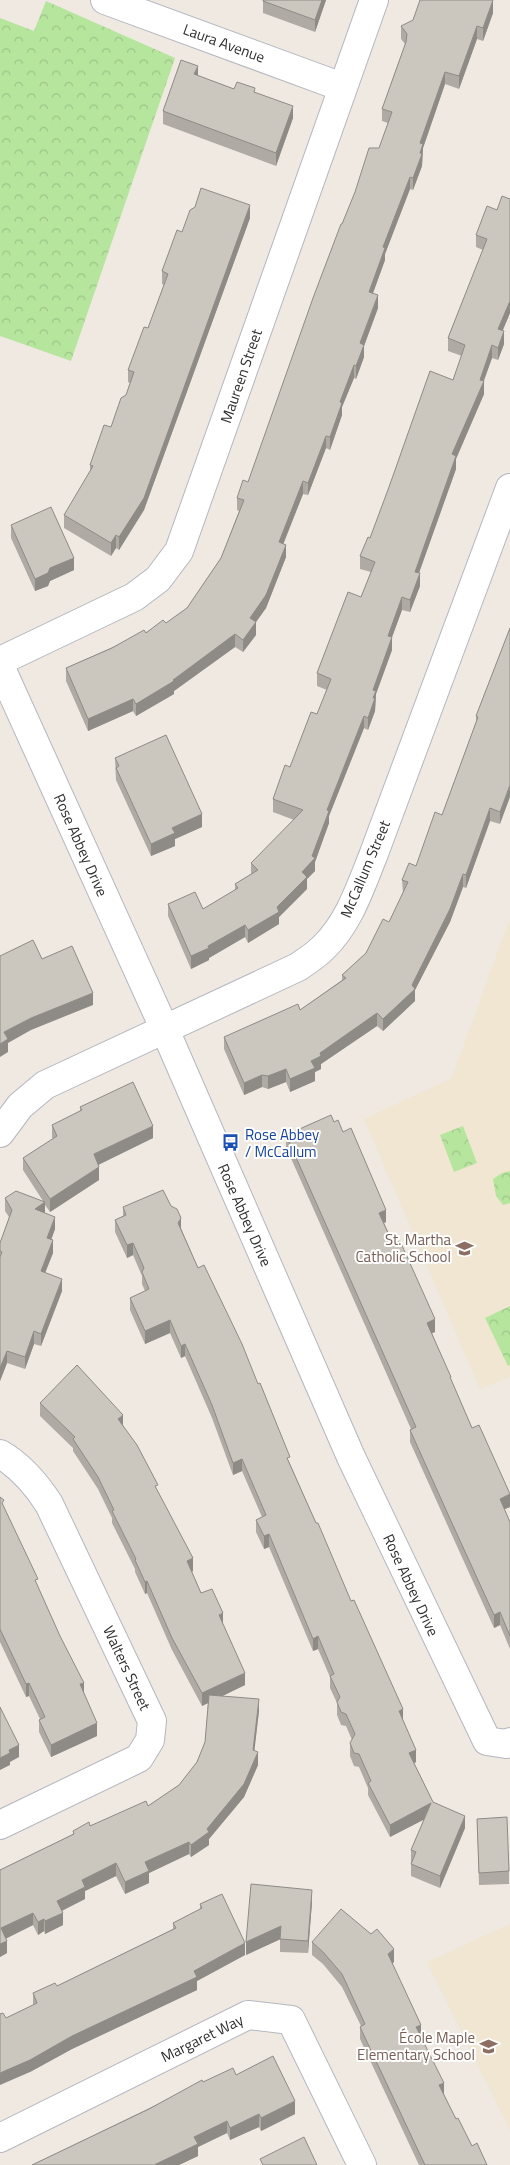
<svg xmlns="http://www.w3.org/2000/svg" width="510" height="2165" font-family="'Titillium Web',sans-serif">
<style>
.education{fill:#f0e6d1}
.forest{fill:url(#forest-crowns)}
.lines{fill:none;stroke-linecap:round;stroke-linejoin:round}
.minor-casing{stroke:#b4b7c1;stroke-width:30}
.minor{stroke:#fff;stroke-width:28}
.wall{fill:#afaba4}
.shaded-wall{fill:#8e8b86}
.building{fill:#cbc7bf;stroke:#8e8b86}
.labels{text-anchor:middle;dominant-baseline:central;stroke-width:4;stroke-linejoin:round;paint-order:stroke}
.street-label{font-size:15px;fill:#2e2e2e;stroke:#fff}
.transit-label{font-size:15px;fill:#164399;stroke:#fff;text-anchor:start}
.education-label{font-size:15px;fill:#785e54;stroke:#fff;text-anchor:end}
</style>
<defs>
<pattern id="forest-crowns" width="20" height="18" patternUnits="userSpaceOnUse" patternTransform="scale(1.25)"><rect width="20" height="18" fill="#b6e59e"/><path d="M2 6a3 3 0 1 1 6 0M12 15a3 3 0 1 1 6 0" fill="none" stroke="#9dc588"/></pattern>
</defs>
<rect width="100%" height="100%" fill="#efe9e1"/>
<path class="education" d="M510 918V1377L480 1389 364 1119 452 1078Z
M510 1924V2130L427 1962Z"/>
<path class="forest" d="M46 1 175 58 71 361 0 336V18L34 31Z
M463 1126 477 1163 454 1172 440 1135Z
M510 1171V1203L503 1205 496 1196 493 1179 502 1173Z
M510 1306V1365L508 1366 485 1318Z"/>
<g class="lines">
<defs>
<path id="minor" d="M105 0 342 87
M0 661 134 597 158 579 179 551 374 0
M0 666 165 1030 351 1457 487 1741 506 1744 510 1742
M0 1133 20 1106 45 1085 298 967C307 961 316 955 323 948 349 923 360 888 373 856L510 488
M0 1454C21 1466 36 1484 49 1504L152 1721 150 1740 139 1758 0 1825
M0 2138 248 2015 291 2020 362 2165"/>
</defs>
<use href="#minor" class="minor-casing"/>
<use href="#minor" class="minor"/>
</g>
<path class="wall" d="M326 0 315 32 263 13V1Z
M493 13 483 41 477 39 459 89 445 84 423 148 422 166 413 190 410 189 385 254V260L373 293 378 308 364 346V357L356 379 354 378 342 407V415L330 450 326 448 308 495 303 494 283 544 286 557 266 608 256 622V635L243 652 235 647 174 691V694L136 716 133 711 88 731 66 681V668L166 623 187 608 221 558 239 511 237 510V498L248 482 342 224 379 148 388 123 382 121V109L405 44 401 39V26Z
M198 76 234 89 255 92 293 118 276 166 163 124V111Z
M510 199V313L503 330 504 344 498 360 492 358 484 381V394L456 459V469L419 573 420 586 410 612 402 610 392 637V650L376 694 375 711 368 730 364 728 329 816V823L315 862V871L307 879V889L279 917V924L248 943 245 937 209 958V960L191 969 168 916V904L203 909 235 890V884L251 874V863L294 820 273 812V799L290 767 317 714 327 690 317 686V673L361 597 371 572 360 569V556L453 380 462 356 448 351V338L483 250 476 247V235L497 210Z
M250 218 144 510 119 550 116 548 111 556 64 528V515L90 472V465L111 427 126 395 130 383 128 382V370L148 328 164 285 162 284V271L182 232Z
M11 525 74 570 50 581 48 586 35 591 11 538Z
M510 628 500 824 490 821 466 888 463 887 450 922 415 990V1001L383 1031 377 1026 321 1064V1069L315 1072V1081L290 1092 286 1082 268 1089 262 1087 244 1095 224 1049V1037L300 1010 342 980V975L366 953 389 922 403 893 402 880 416 866 442 815 476 722V716Z
M115 758 202 827 175 839V846L151 856 116 780Z
M80 1107 153 1138 98 1165 99 1180 50 1212 45 1205V1213L55 1229 51 1240 53 1253 45 1273 62 1291 41 1346 34 1344 25 1369 7 1363 0 1381V1243L9 1217 5 1211V1198L43 1201 23 1170V1158L53 1139 52 1137V1125L80 1111Z
M334 1122 343 1132 386 1222 384 1223 435 1332 432 1333 451 1381 472 1428 510 1507 504 1509 510 1522V1649L500 1625 494 1628 451 1533 410 1442V1430L411 1429 286 1147V1135Z
M123 1207 181 1228 198 1268 290 1464 403 1720 416 1762 414 1763 433 1802 465 1828 440 1888 411 1876V1850L424 1819 390 1837 368 1795V1788L359 1767 354 1766 350 1756V1743L352 1740 346 1726 341 1725 337 1715V1703L330 1688V1677L318 1649 313 1651 269 1547 264 1549 256 1532V1520L262 1517 242 1471 233 1475 212 1418 185 1356 181 1358 170 1333 145 1344 130 1310V1298L145 1291 142 1284V1276L133 1255 127 1258 115 1232V1220L123 1216Z
M40 1403 123 1425 158 1492 193 1571 192 1572 201 1593 223 1625 245 1685 222 1696 259 1711 254 1751 258 1765 244 1797 209 1839V1845L191 1857 189 1854 149 1873V1883L125 1894 116 1876 85 1891V1899L62 1911 63 1925 45 1934 44 1931 38 1935 33 1925 5 1939 7 1953 0 1957V1870L73 1834V1831L90 1826 148 1806 179 1785 197 1762 205 1742 208 1703 202 1706 172 1650 147 1593 145 1594 135 1572V1569L112 1523V1518L98 1489 73 1451V1448L40 1416Z
M0 1497 4 1509 84 1693 97 1736 51 1757 39 1732V1720L40 1719 29 1696 26 1697 0 1642Z
M477 1819 509 1871V1884L479 1885Z
M312 1902 308 1953 280 1952V1939L246 1955Z
M200 1904 245 1955 197 1981V1990L72 2049 30 2072 6 2018 33 2006V1993L57 1986 173 1929V1923L200 1909Z
M312 1942 394 1962 392 1963 444 2095 456 2119 472 2146 487 2165H419L360 2039V2027L361 2026 342 1987 323 1964 312 1955Z
M236 2075 295 2114 261 2131 259 2127 230 2140 227 2133 198 2147V2156L179 2165H32L203 2082Z"/>
<path class="shaded-wall" d="M322 0H326L315 32V20Z
M493 0V13L483 41V28Z
M477 26V39L459 89V76Z
M198 66V79L194 74Z
M445 72V84L423 148 422 166 413 190V178L420 143Z
M293 106V118L276 166V153Z
M410 177V189L385 254V260L369 304V292L383 247Z
M250 205V218L144 510 119 550V537Z
M378 295V308L364 346V357L356 379V366L360 343Z
M510 301V313L498 341V329Z
M504 331V344L498 360V348Z
M492 345V358L482 385 484 381V394L456 459V469L415 584V572L452 454Z
M354 365V378L342 407V415L330 450V437L340 402Z
M326 436V448L308 495V483Z
M303 481V494L279 555V542Z
M116 535V548L111 556V543Z
M286 545V557L266 608 256 622V635L243 652V640L250 618Z
M74 558V570L50 581 48 586 35 591V579L50 568Z
M420 573V586L410 612V600Z
M402 597V610L388 648V636Z
M235 634V647L174 691V694L136 716V704L173 680Z
M392 637V650L376 694 375 711 368 730V718L373 690Z
M133 699V711L88 731V719Z
M364 716V728L329 816V823L315 862V871L307 879V889L279 917V924L248 943V930L277 907 312 856 327 810Z
M510 785V797L500 824V812Z
M490 808V821L466 888V875Z
M202 814V827L175 839V846L151 856V844L172 828Z
M463 874V887L450 922 415 990V1001L383 1031V1019L412 985Z
M245 925V937L209 958V960L191 969V956Z
M93 993V1005L31 1030 8 1043V1052L0 1057V1044L4 1032 31 1018Z
M377 1013V1026L321 1064V1069L315 1072V1081L290 1092V1079L320 1053Z
M286 1069V1082L268 1089V1076Z
M262 1075V1087L244 1095V1083Z
M153 1126V1138L94 1167V1154Z
M99 1167V1180L50 1212V1199Z
M45 1202V1215L35 1209Z
M386 1210V1222L379 1225V1213Z
M55 1217V1229L47 1251V1238Z
M181 1218V1230L178 1223Z
M53 1240V1253L41 1283V1271Z
M133 1243V1255L127 1258V1245Z
M62 1279V1291L41 1346V1334Z
M435 1319V1332L427 1335V1323Z
M170 1320V1333L145 1344V1331Z
M34 1331V1344L25 1369V1357Z
M185 1344V1356L181 1358V1346Z
M7 1351V1363L0 1381V1368Z
M123 1415V1427L118 1419Z
M242 1459V1471L233 1475V1463Z
M510 1494V1507L500 1511V1499Z
M269 1534V1547L264 1549V1536Z
M193 1558V1571L187 1574V1561Z
M147 1581V1593L145 1594V1582Z
M500 1612V1625L494 1628V1615Z
M223 1613V1626L219 1615Z
M318 1636V1649L313 1651V1639Z
M245 1673V1685L202 1706V1693Z
M29 1683V1696L26 1697V1684Z
M84 1683V1695L80 1684Z
M259 1699V1711L253 1763V1750Z
M403 1709V1722L399 1711Z
M97 1723V1736L51 1757V1745Z
M19 1745V1757L10 1762V1765L0 1770V1758L9 1750Z
M416 1750V1762L409 1766V1753Z
M258 1752V1765L244 1797 209 1839V1845L191 1857V1845L207 1829Z
M431 1803V1816L390 1837V1825Z
M465 1816V1828L440 1888V1876Z
M189 1842V1854L149 1873V1883L125 1894V1882L145 1862Z
M116 1863V1876L85 1891V1899L57 1913V1901L82 1880Z
M312 1890V1902L308 1953V1941Z
M33 1913V1925L1 1941V1928Z
M63 1913V1925L45 1934V1921Z
M44 1919V1931L38 1935V1922Z
M281 1926V1939L246 1955V1942Z
M7 1941V1953L0 1957V1944Z
M245 1943V1955L197 1981V1990L72 2049 30 2072 0 2085V2073Z
M394 1949V1962L388 1967V1954Z
M421 2025V2037L416 2027Z
M444 2083V2096L439 2085Z
M295 2101V2114L261 2131V2118Z
M259 2114V2127L230 2140V2128Z
M227 2121V2133L198 2147V2156L179 2165H154L194 2137Z"/>
<path class="building" d="M263 0H322L315 20 263 1Z
M420 0H493L483 28 477 26 459 76 445 72 420 143 423 144 420 153 422 154 413 178 410 177 383 247 385 248 369 292 378 295 360 343 364 345 356 366 354 365 340 402 342 403 330 437 326 436 308 483 303 481 279 542 286 545 266 595 250 618 256 622 243 640 235 634 173 680 174 681 136 704 133 699 88 719 66 668 112 648 144 630 146 633 163 620 166 623 187 608 221 558 244 500 237 498 243 480 248 482 313 298 341 224H342L355 192 369 148H379L392 112 382 109 406 42 407 34 401 26 413 20Z
M181 60 198 66 194 74 234 89 237 82 255 88 254 92 293 106 276 153 163 111Z
M201 188 250 205 144 498 119 537 116 535 111 543 64 515 93 466 90 465 104 425 111 427 121 398 126 395 134 372 128 370 144 327 148 328 168 274 162 271 177 230 182 232 190 210 195 207Z
M502 196 510 199V301L498 329 504 331 498 348 492 345 480 380 484 381 452 454 456 456 415 572 420 573 410 600 402 597 388 636 392 637 373 690 376 691 373 698H375L368 718 364 716 327 810 329 811 312 856 315 858 302 872 307 877 277 907 279 912 248 930 245 925 208 946 209 948 191 956 168 904 195 892 203 909 238 888 235 884 258 870 251 863 303 810 273 799 285 765 290 767 311 712 317 714 331 679 317 673 348 592 361 597 375 562 360 556 368 537 370 538 389 487 430 371 453 380 465 345 448 338 487 239 476 235 487 206 497 210Z
M51 507 74 558 50 568 48 573 35 579 11 525Z
M510 628V785L500 812 490 808 466 875 463 874 450 909 412 985 415 989 383 1019 377 1013 320 1053 321 1056 311 1061 315 1068 290 1079 286 1069 268 1076 262 1075 244 1083 224 1037 298 1004 300 1010 346 978 342 975 366 953 383 919 389 922 408 882 402 880 409 863 416 866 435 812 442 815 478 717 476 716Z
M166 735 202 814 172 828 175 833 151 844 116 768 119 766 115 758Z
M33 940 42 959 72 946 93 993 31 1018 4 1032 8 1039 0 1044V956Z
M133 1082 153 1126 94 1154 99 1167 50 1199 23 1158 57 1136 52 1125 82 1110 80 1107Z
M331 1115 334 1122 338 1120 343 1132 351 1128 386 1210 379 1213 393 1244 400 1241 435 1319 427 1323 451 1377H450L472 1428 479 1425 510 1494 500 1499 510 1522V1636L500 1612 494 1615 451 1521 410 1430 416 1427 286 1135Z
M163 1190 171 1206 177 1209 181 1218 178 1223 198 1268 204 1265 242 1344 258 1384 260 1383 290 1457 287 1458 316 1523H318L351 1601 354 1600 403 1709 399 1711 416 1750 409 1753 433 1802 465 1816 440 1876 411 1864 416 1852 411 1850 431 1803 390 1825 368 1783 371 1781 359 1754 354 1753 350 1743 355 1734 346 1714 341 1712 337 1702 340 1697 330 1676 334 1674 318 1636 313 1639 269 1534 264 1536 256 1520 266 1515 242 1459 233 1463 212 1405 185 1344 181 1346 170 1320 145 1331 130 1298 149 1289 142 1272 144 1268 133 1243 127 1245 115 1220 126 1215 123 1207Z
M16 1191 45 1202 35 1209 55 1217 47 1238 53 1240 41 1271 62 1279 41 1334 34 1331 25 1357 7 1351 0 1368V1257L2 1252 0 1251V1243L12 1210 5 1198Z
M77 1365 123 1415 118 1419 137 1445 158 1485 155 1486 193 1558 187 1561 201 1593 212 1589 223 1613 219 1615 245 1673 202 1693 172 1638 147 1581 145 1582 135 1560 136 1559 112 1511 114 1510 98 1477 73 1439 75 1437 40 1403Z
M0 1497 4 1500 2 1503 38 1579 35 1580 60 1636 84 1683 80 1684 97 1723 51 1745 39 1720 45 1717 29 1683 26 1684 0 1629Z
M209 1695 259 1699 253 1750 258 1752 244 1784 207 1829 209 1832 191 1845 189 1842 145 1862 149 1871 125 1882 116 1863 82 1880 85 1887 57 1901 63 1913 45 1921 44 1919 38 1922 33 1913 1 1928 7 1941 0 1944V1870L74 1834 73 1831 89 1822 90 1826 146 1801 148 1806 179 1785 197 1762 205 1742Z
M0 1707 19 1745 9 1750 10 1753 0 1758Z
M507 1817 509 1871 479 1873 477 1819Z
M251 1884 312 1890 308 1941 280 1939 281 1926 246 1942Z
M222 1894 245 1943 194 1971 197 1977 72 2036 30 2060 0 2073V2014L3 2013 6 2018 37 2003 33 1993 55 1983 57 1986 176 1928 173 1923 202 1908 200 1904Z
M341 1909 371 1934 377 1929 394 1949 388 1954 421 2025 416 2027 444 2083 439 2085 456 2119 458 2118 472 2146 477 2143 487 2165H425L360 2027 365 2024 342 1974 323 1952 312 1942Z
M273 2056 295 2101 261 2118 259 2114 230 2128 227 2121 194 2137 198 2144 154 2165H32L149 2109 202 2080 203 2082 233 2068 236 2075Z
M304 2137 317 2165H263L260 2159Z"/>
<defs>
<symbol id="bus-bare" viewBox="-9 -9 18 18"><path d="M-5-6H5V4H4V6H2V4H-2V6H-4V4H-5ZM-3.5-4V0h7V-4ZM-3.5 1.2v1.5H-2V1.2ZM2 1.2v1.5H3.5V1.2Z" fill="#1a4fb4" stroke="#fff" stroke-width="2.5" paint-order="stroke"/></symbol>
<symbol id="school-bare" viewBox="-9 -9 18 18"><path d="M0-5L7-2L0 1L-7-2ZM-4 1L0 2.5L4 1V4Q0 6-4 4Z" fill="#8d6e63" stroke="#fff" stroke-width="2.5" paint-order="stroke"/></symbol>
</defs>
<g fill-rule="evenodd">
<use href="#bus-bare" x="218" y="1130" width="25" height="25"/>
<use href="#school-bare" x="452" y="1236" width="25" height="25"/>
<use href="#school-bare" x="476" y="2034" width="25" height="25"/>
</g>
<g class="labels">
<g class="street-label">
<text transform="translate(224 43) rotate(20)">Laura Avenue</text>
<text transform="translate(241 376) rotate(-71)">Maureen Street</text>
<text transform="translate(81 845) rotate(66)">Rose Abbey Drive</text>
<text transform="translate(365 869) rotate(-67)">McCallum Street</text>
<text transform="translate(245 1215) rotate(66)">Rose Abbey Drive</text>
<text transform="translate(411 1585) rotate(65)">Rose Abbey Drive</text>
<text transform="translate(127 1668) rotate(65)">Walters Street</text>
<text transform="translate(202 2038) rotate(-26)">Margaret Way</text>
</g>
<g class="transit-label">
<text x="245" y="1134">Rose Abbey<tspan x="245" dy="17">/ McCallum</tspan></text>
</g>
<g class="education-label">
<text x="451" y="1239">St. Martha<tspan x="451" dy="17">Catholic School</tspan></text>
<text x="475" y="2037">École Maple<tspan x="475" dy="17">Elementary School</tspan></text>
</g>
</g>
</svg>
